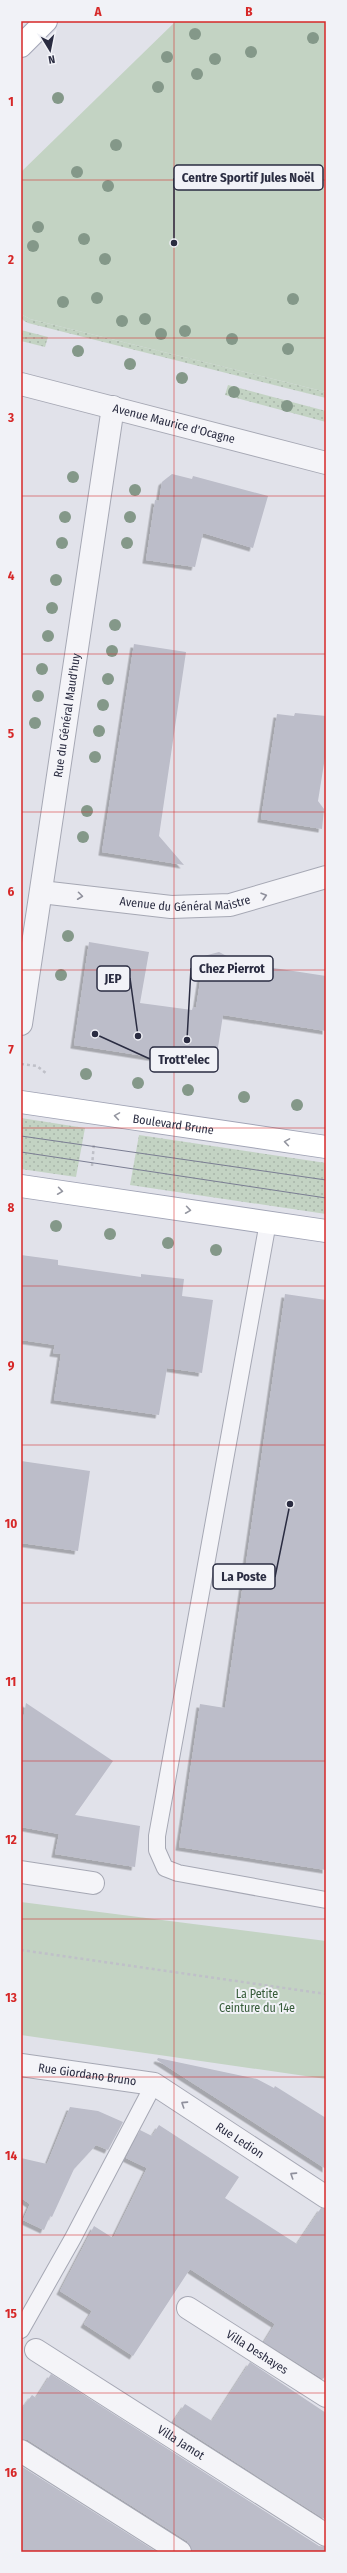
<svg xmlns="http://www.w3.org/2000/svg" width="347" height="2573" font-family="'Fira Sans Condensed',sans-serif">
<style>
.grass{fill:url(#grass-dots)}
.green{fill:#c3d3c3}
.building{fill:#bcbdc9;filter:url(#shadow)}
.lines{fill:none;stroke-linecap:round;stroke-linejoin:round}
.service-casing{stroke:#a6a8b4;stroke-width:18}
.pedestrian-casing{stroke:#a6a8b4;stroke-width:24}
.minor-casing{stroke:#a6a8b4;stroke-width:24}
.primary-casing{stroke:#a1a4b5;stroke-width:24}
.path{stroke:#bfc0c8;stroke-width:2.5;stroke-dasharray:3 3;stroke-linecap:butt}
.service{stroke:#f4f4f8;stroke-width:16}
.pedestrian{stroke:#f4f4f8;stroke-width:22}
.minor{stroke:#f4f4f8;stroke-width:22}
.primary{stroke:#fff;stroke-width:22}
.tram{stroke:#7b7e93;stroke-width:1}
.tree{fill:#849889}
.oneway{stroke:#8f909c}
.oneway2{stroke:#9496a0}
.grid{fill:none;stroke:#d62828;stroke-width:1;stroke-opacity:0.55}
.labels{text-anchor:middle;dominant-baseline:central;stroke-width:4;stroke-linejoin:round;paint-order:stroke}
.street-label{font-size:12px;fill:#2a2c41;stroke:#f1f2f7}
.park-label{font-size:12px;fill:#375c3a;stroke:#f1f2f7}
.leader{fill:none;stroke:#2a2c41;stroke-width:1.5}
.callout-dot{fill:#2a2c41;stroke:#f1f2f7;stroke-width:1.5}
.callout{fill:#f1f2f7;stroke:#2a2c41;stroke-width:1.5}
.callout-label{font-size:13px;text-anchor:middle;font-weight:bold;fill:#2a2c41}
.neatline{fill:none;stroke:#d62828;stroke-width:1.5}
.grid-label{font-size:13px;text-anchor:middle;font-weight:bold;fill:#d62828}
</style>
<defs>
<pattern id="grass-dots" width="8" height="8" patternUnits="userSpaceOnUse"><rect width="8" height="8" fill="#c3d3c3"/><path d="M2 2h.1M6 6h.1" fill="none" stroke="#a8b5a9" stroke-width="1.8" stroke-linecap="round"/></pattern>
<filter id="shadow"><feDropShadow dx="-3.5" dy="3.5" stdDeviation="0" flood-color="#0004"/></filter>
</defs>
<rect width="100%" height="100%" fill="#e1e2ea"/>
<path class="grass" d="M21 314 30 319 326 392V398L28 323 21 319Z
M21 330 48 337 45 347 21 341Z
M228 385 326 411V422L225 395Z
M21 1118 85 1128 76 1177 21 1169Z
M139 1135 326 1163V1214L130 1185Z"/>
<path class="green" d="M176 21H326V392L30 319 21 314V172Z
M21 1902 326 1941V2079L21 2035Z"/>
<path class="building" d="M172 474 192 479 193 476 268 496 253 548 203 533 195 567 146 560 155 500 159 501 162 482Z
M134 644 186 652 159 836 184 865 102 852Z
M295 713 326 716V751L318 801 324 809 322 829 261 819 277 714 294 716Z
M89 942 149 952 140 1003 192 1010 193 1007 196 1008 204 956 219 952 240 963 326 976V1031L223 1015 215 1067 74 1045Z
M21 1255 58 1260V1265L141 1277V1274L184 1279 182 1296 213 1300 202 1373 167 1368 159 1415 54 1400 61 1354 53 1353 55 1345 21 1340Z
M285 1294 326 1300V1870L179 1847 200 1704 225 1708Z
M21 1461 90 1471 78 1551 21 1543Z
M26 1703 113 1761 75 1815 140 1826 135 1867 55 1854 59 1834 21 1827V1731Z
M158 2058 257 2079 274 2088 275 2086 326 2118V2169L157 2060Z
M70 2107 98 2111 123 2122 108 2150 96 2145 74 2169 52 2217 50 2216 44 2230 23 2220 30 2204 21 2198V2158L47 2164Z
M159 2125 239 2177 225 2198 297 2244 321 2208 326 2209V2375L323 2379 264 2342 275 2324 190 2269 133 2356 84 2324 92 2311 60 2291 94 2226 113 2238 147 2168 126 2158 140 2130 152 2136Z
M250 2362 326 2413V2520L173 2422 185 2404 212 2421Z
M51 2374 319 2546 326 2547V2552H192L187 2541 28 2440 21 2439V2410L32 2395 36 2398Z
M21 2466 157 2552H21Z"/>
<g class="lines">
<defs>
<path id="service" d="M268 1222 157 1836V1850L165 1868 178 1873 326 1900
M21 2330 73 2238 154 2084"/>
<g id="pedestrian">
<path id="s1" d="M36 2350 326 2535"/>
<path d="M21 2451 180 2552"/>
</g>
<g id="minor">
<path id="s2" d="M21 384 326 463"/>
<path id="s3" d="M41 892 171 907 230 905 326 877"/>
<path id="s4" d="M21 1024 113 407"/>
<path d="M21 1872 93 1883"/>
<path id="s5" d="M21 2065 154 2084 326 2197"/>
<path id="s6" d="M188 2308 326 2396"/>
</g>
<g id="primary">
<path d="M21 46 46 21"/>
<path id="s7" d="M21 1102 326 1147"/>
<path d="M21 1186 326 1231"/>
</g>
</defs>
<use href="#service" class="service-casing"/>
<use href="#pedestrian" class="pedestrian-casing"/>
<use href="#minor" class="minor-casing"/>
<use href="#primary" class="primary-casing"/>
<path class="path" d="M21 1064 37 1066 47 1074
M92 1166 94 1143
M21 1950 326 1994"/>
<use href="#service" class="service"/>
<use href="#pedestrian" class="pedestrian"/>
<use href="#minor" class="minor"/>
<use href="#primary" class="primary"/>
<path class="tram" d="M21 1136 326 1180
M21 1152 326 1198"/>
</g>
<g class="tree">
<circle cx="195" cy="34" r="6"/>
<circle cx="313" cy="38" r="6"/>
<circle cx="251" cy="52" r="6"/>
<circle cx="167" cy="57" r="6"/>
<circle cx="215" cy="59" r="6"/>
<circle cx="197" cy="74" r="6"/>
<circle cx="158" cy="87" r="6"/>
<circle cx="58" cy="98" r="6"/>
<circle cx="116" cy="145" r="6"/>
<circle cx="77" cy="172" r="6"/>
<circle cx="108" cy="186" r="6"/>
<circle cx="38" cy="227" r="6"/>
<circle cx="84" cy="239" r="6"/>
<circle cx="33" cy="246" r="6"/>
<circle cx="105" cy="259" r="6"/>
<circle cx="97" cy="298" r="6"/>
<circle cx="293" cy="299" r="6"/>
<circle cx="63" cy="302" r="6"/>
<circle cx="145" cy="319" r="6"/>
<circle cx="122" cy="321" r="6"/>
<circle cx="185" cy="331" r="6"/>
<circle cx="161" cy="334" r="6"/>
<circle cx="232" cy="339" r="6"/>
<circle cx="288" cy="349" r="6"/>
<circle cx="78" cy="351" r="6"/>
<circle cx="130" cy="364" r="6"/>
<circle cx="182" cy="378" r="6"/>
<circle cx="234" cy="392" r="6"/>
<circle cx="287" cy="406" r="6"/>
<circle cx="73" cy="477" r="6"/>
<circle cx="135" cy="490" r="6"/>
<circle cx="65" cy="517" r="6"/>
<circle cx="130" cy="517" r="6"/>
<circle cx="62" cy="543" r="6"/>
<circle cx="127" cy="543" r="6"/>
<circle cx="56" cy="580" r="6"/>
<circle cx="52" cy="608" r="6"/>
<circle cx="115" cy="625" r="6"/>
<circle cx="48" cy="636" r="6"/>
<circle cx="112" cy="651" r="6"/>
<circle cx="42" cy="669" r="6"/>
<circle cx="108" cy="679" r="6"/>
<circle cx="38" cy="696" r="6"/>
<circle cx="103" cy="705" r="6"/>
<circle cx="35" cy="723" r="6"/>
<circle cx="99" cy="731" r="6"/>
<circle cx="95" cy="757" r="6"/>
<circle cx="87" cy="811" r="6"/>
<circle cx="83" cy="837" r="6"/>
<circle cx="68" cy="936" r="6"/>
<circle cx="61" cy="975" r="6"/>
<circle cx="86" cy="1074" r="6"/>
<circle cx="138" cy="1083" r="6"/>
<circle cx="188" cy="1090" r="6"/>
<circle cx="244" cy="1097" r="6"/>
<circle cx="297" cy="1105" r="6"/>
<circle cx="56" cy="1226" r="6"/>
<circle cx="110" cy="1234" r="6"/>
<circle cx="168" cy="1243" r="6"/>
<circle cx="216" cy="1250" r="6"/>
</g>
<defs><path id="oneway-chevron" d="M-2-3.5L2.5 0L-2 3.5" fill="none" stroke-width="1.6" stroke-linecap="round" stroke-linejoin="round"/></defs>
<g class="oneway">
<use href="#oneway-chevron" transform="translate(80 896) rotate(7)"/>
<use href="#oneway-chevron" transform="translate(264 896) rotate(-16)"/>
<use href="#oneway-chevron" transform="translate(184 2104) rotate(-147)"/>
<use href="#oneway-chevron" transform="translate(293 2175) rotate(-147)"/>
</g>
<g class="oneway2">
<use href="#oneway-chevron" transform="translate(117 1116) rotate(-171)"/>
<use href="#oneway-chevron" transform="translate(287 1142) rotate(-171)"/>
<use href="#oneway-chevron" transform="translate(60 1191) rotate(8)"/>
<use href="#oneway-chevron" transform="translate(188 1210) rotate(8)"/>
</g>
<path class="grid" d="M174 21V2552M21 180H326M21 338H326M21 496H326M21 654H326M21 812H326M21 970H326M21 1128H326M21 1286H326M21 1445H326M21 1603H326M21 1761H326M21 1919H326M21 2077H326M21 2235H326M21 2393H326"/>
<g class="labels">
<g class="street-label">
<text stroke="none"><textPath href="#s2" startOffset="158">Avenue Maurice d'Ocagne</textPath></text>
<text stroke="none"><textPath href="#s4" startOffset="312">Rue du Général Maud'huy</textPath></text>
<text stroke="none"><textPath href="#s3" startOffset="145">Avenue du Général Maistre</textPath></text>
<text stroke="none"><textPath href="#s7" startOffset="154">Boulevard Brune</textPath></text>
<text stroke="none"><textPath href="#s5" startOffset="67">Rue Giordano Bruno</textPath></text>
<text stroke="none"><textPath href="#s5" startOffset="237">Rue Ledion</textPath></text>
<text stroke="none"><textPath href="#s6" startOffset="82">Villa Deshayes</textPath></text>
<text stroke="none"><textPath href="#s1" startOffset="172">Villa Jamot</textPath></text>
</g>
<g class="park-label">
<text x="257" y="1994">La Petite<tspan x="257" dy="14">Ceinture du 14e</tspan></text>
</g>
</g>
<path class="leader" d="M174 243L174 178M187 1040L191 968M138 1036L130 978M95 1034L150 1059M290 1504L275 1577"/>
<g class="callout-dot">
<circle cx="174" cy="243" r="4"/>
<circle cx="187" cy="1040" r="4"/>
<circle cx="138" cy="1036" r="4"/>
<circle cx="95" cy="1034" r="4"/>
<circle cx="290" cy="1504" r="4"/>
</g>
<g class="callout">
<rect x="174" y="165" width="149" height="25" rx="4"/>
<rect x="191" y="956" width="82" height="25" rx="4"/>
<rect x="97" y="966" width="33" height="25" rx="4"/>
<rect x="150" y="1047" width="68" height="25" rx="4"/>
<rect x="213" y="1564" width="62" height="25" rx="4"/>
</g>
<g class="callout-label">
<text x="248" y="182">Centre Sportif Jules Noël</text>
<text x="232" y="973">Chez Pierrot</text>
<text x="113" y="983">JEP</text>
<text x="184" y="1064">Trott'elec</text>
<text x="244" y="1581">La Poste</text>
</g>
<rect width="347" height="2573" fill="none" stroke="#f1f2f7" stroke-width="44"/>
<g transform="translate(50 50) rotate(170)" stroke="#f1f2f7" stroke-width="3" paint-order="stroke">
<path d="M0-3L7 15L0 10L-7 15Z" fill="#2a2c41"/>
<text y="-6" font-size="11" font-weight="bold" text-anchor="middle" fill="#2a2c41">N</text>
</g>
<rect x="22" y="22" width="303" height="2529" class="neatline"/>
<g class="grid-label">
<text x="98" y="16">A</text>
<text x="249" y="16">B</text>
<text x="11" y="106">1</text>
<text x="11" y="264">2</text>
<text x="11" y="422">3</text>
<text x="11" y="580">4</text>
<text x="11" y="738">5</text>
<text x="11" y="896">6</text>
<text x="11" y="1054">7</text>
<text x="11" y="1212">8</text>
<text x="11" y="1370">9</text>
<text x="11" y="1528">10</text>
<text x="11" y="1686">11</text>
<text x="11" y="1844">12</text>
<text x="11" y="2002">13</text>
<text x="11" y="2160">14</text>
<text x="11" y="2318">15</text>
<text x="11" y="2477">16</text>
</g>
</svg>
